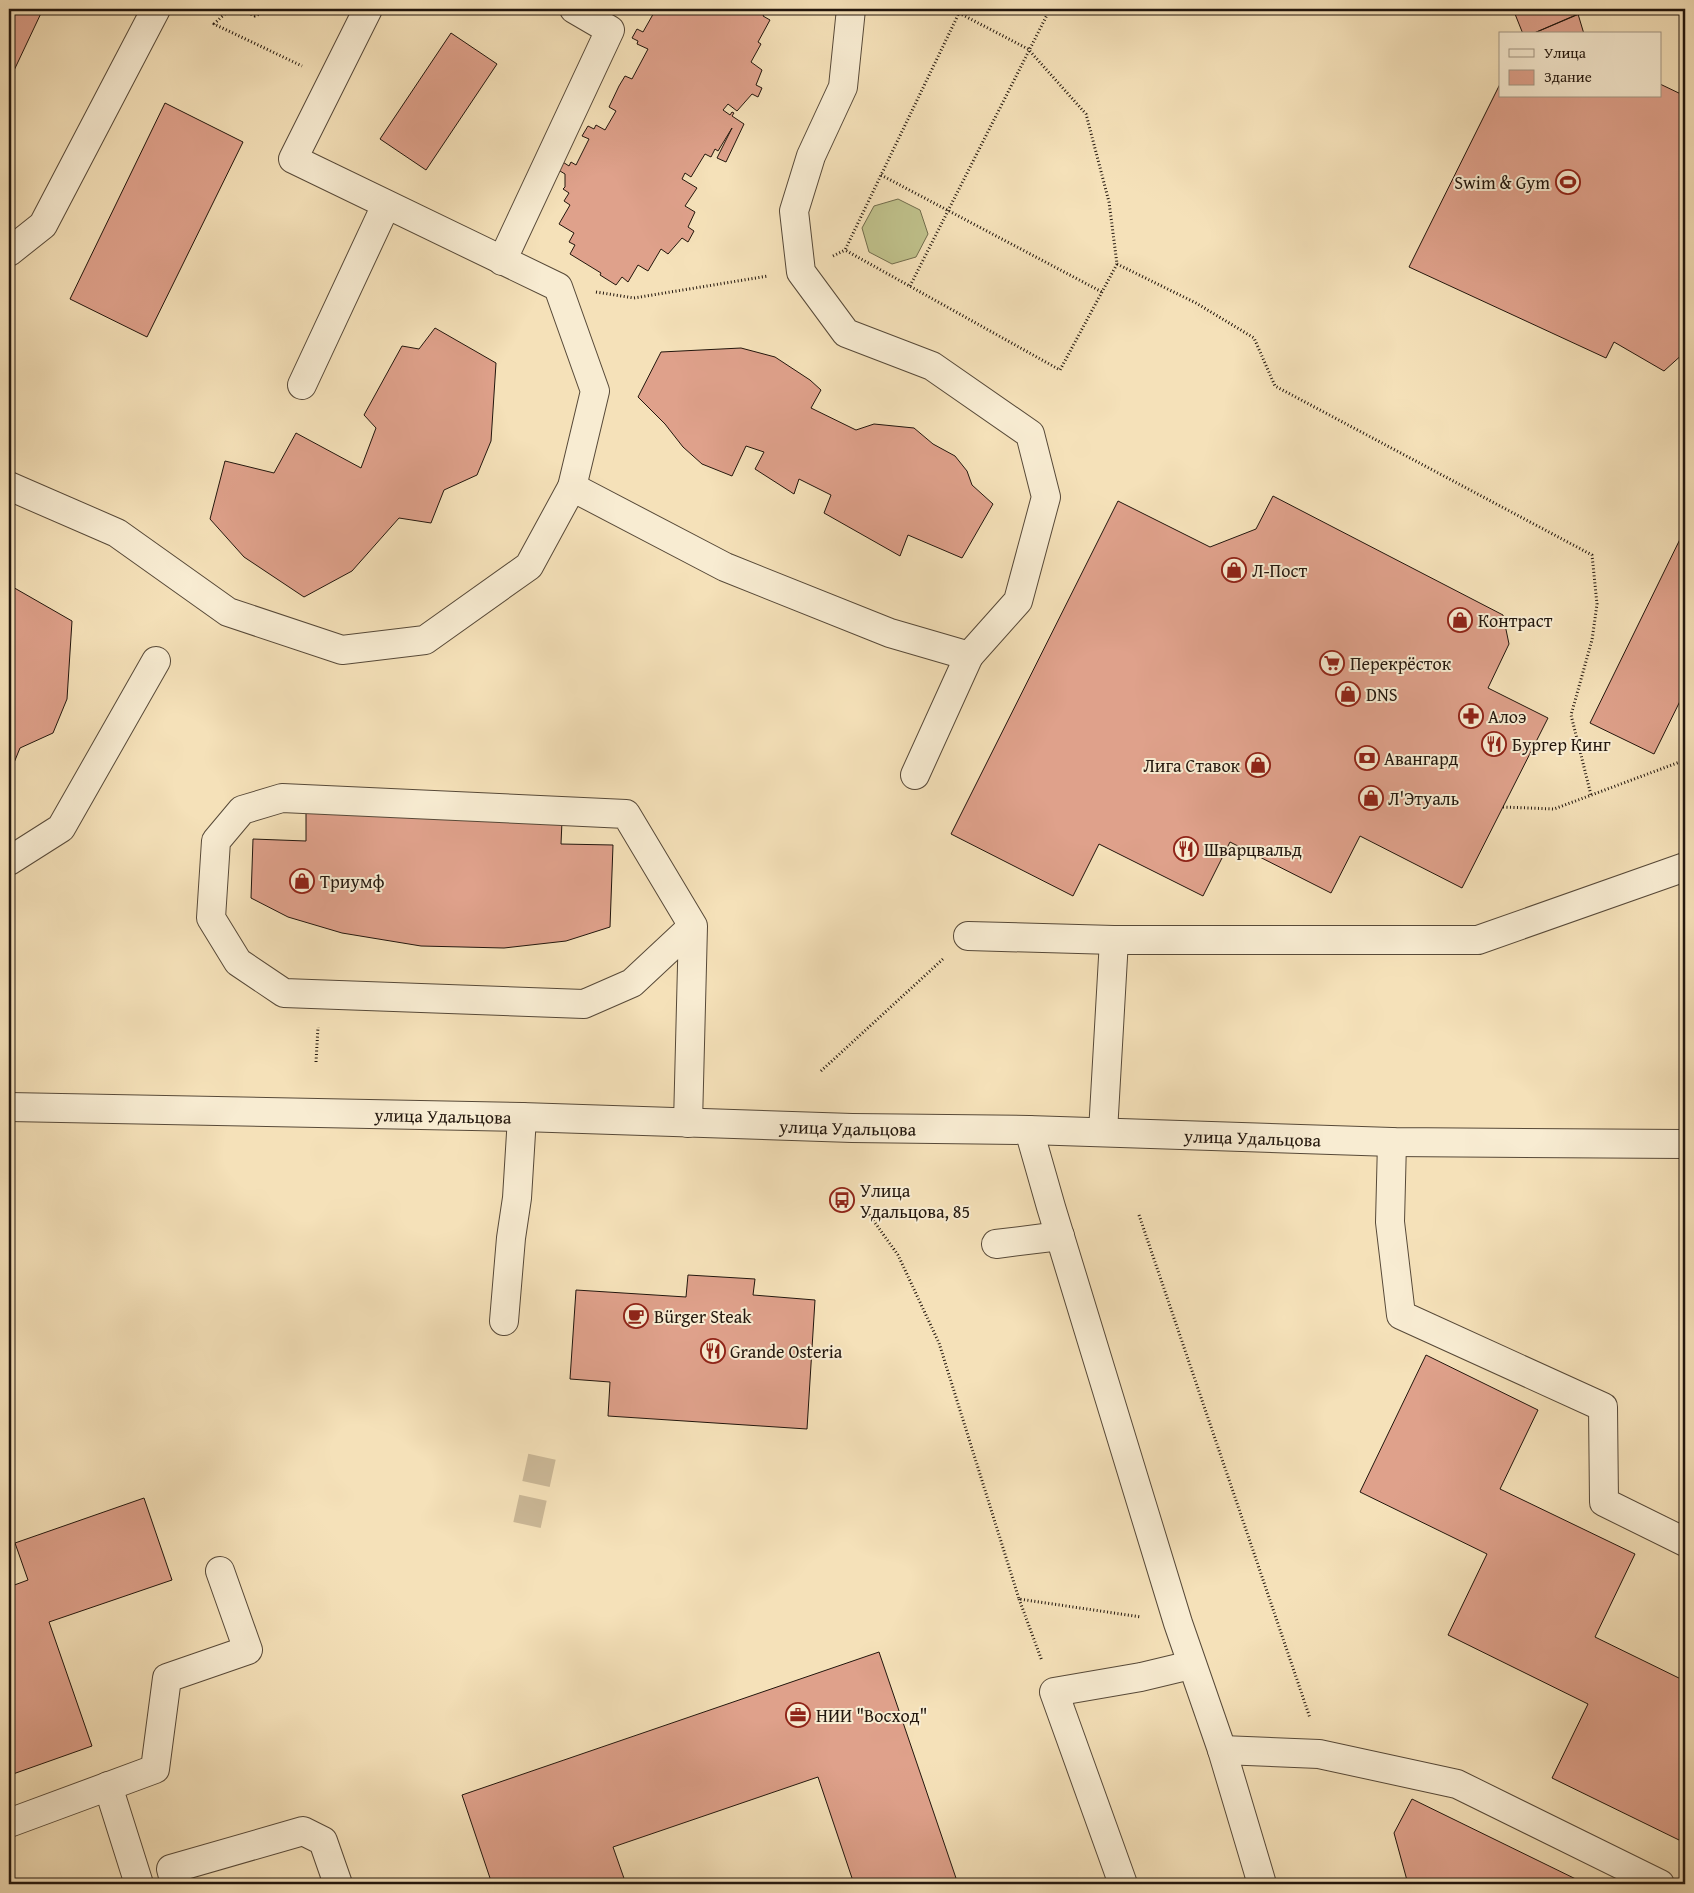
<svg xmlns="http://www.w3.org/2000/svg" width="1694" height="1893" font-family="'Gentium Book Plus',serif">
<style>
.green{fill:#c0c28c;stroke:#716c4c}
.building{fill:#dfa18b;stroke:#22160d}
.lines{fill:none;stroke-linecap:round;stroke-linejoin:round}
.minor-tunnel{stroke:#cbb897;stroke-width:28;stroke-dasharray:28 14;stroke-linecap:butt}
.minor-casing{stroke:#574938;stroke-width:30}
.path{stroke:#22160d;stroke-width:3;stroke-dasharray:1 2.5;stroke-linecap:butt}
.minor{stroke:#f8ecd2;stroke-width:28}
.labels{text-anchor:middle;dominant-baseline:central;stroke-width:4;stroke-linejoin:round;paint-order:stroke}
.poi-label{font-size:18px;fill:#22160d;stroke:#f8ecd2;text-anchor:start}
.street-label{font-size:18px;fill:#22160d;stroke:#f8ecd2}
</style>
<rect width="100%" height="100%" fill="#f5e1b9"/>
<filter id="stains"><feTurbulence type="fractalNoise" baseFrequency=".004" numOctaves="4"/><feColorMatrix values="0 0 0 0 .2 0 0 0 0 .09 0 0 0 0 .02 0 0 0 .5 -.17"/></filter>
<radialGradient id="worn" r=".72"><stop offset=".6" stop-color="#630" stop-opacity="0"/><stop offset="1" stop-color="#630" stop-opacity=".3"/></radialGradient>
<path class="green" d="M898 199 920 210 928 234 916 257 892 264 869 252 862 228 874 206Z"/>
<path class="building" d="M9 9H43L9 81Z
M656 9H767L763 16 770 20 758 42 761 44 751 62 762 70 756 85 762 88 758 97 752 94 737 111 728 104 723 110 730 115 732 112 734 113 732 116 744 124 726 162 717 158 732 128 718 151 715 149 711 157 705 154 691 177 685 173 682 179 697 188 685 206 695 212 688 227 694 231 688 242 682 238 668 254 661 249 648 271 638 265 628 282 622 277 616 285 600 275 601 273 570 254 575 245 569 242 574 233 559 224 570 205 564 201 569 193 563 189 565 187V174L550 165 555 157 569 166 571 162 576 165 589 139 582 136 588 126 594 129 596 125 605 130 616 111 609 107 619 86 625 76 632 79 648 49 637 44 638 41 632 38 637 29 643 32Z
M1513 9H1591L1532 34H1523Z
M1578 14 1584 34H1534V33Z
M451 33 497 64 426 170 380 139Z
M1500 84V96H1660V84L1685 96V352L1664 371 1614 342 1606 358 1409 267Z
M165 103 243 142 147 337 70 299Z
M435 328 496 363 491 441 477 475 444 490 431 523 399 518 352 571 304 597 244 557 210 519 225 461 274 473 296 433 361 468 376 428 364 415 402 346 419 349Z
M741 348 775 357 810 380 821 390 811 408 856 430 874 424 914 428 933 444 955 456 967 471 972 485 993 504 962 558 908 535 900 556 824 513 831 495 799 479 794 494 755 469 764 452 746 446 732 476 702 464 683 447 665 424 638 397 661 352Z
M1273 496 1503 615 1509 644 1488 688 1548 718 1462 888 1360 836 1331 893 1230 842 1203 896 1099 844 1073 896 951 834 1118 501 1210 547 1256 529Z
M1685 529V691L1654 754 1590 723Z
M11 586 72 621 67 699 53 733 20 748 9 775V589Z
M306 813 562 821 561 844 613 845 610 927 566 941 504 948 421 946 342 933 288 917 251 898 253 839 306 841Z
M688 1275 755 1279 753 1295 815 1300 807 1429 608 1416 610 1382 570 1379 576 1290 686 1297Z
M1426 1355 1538 1410 1500 1489 1635 1554 1595 1637 1685 1681V1828L1679 1840 1552 1778 1588 1704 1448 1635 1487 1554 1360 1492Z
M144 1498 172 1580 49 1622 92 1746 13 1774 9 1761V1587L28 1580 15 1543Z
M879 1652 958 1884H854L818 1777 613 1847 626 1884H492L462 1795Z
M1412 1799 1586 1884H1408L1394 1833Z"/>
<g class="lines">
<path class="minor-tunnel" d="M527 1525 545 1443"/>
<defs>
<g id="minor">
<path d="M368 9 293 159 558 287 595 391 572 487"/>
<path d="M9 252 43 225 156 9"/>
<path d="M502 261 610 30 574 9"/>
<path d="M302 385 386 205"/>
<path d="M9 486 117 533 228 612 342 650 425 640 529 566 572 487 725 567 890 633 969 656 1018 601 1046 497 1030 434 932 366 846 333 801 272 794 211 811 156 843 87 851 9"/>
<path d="M915 775 969 656"/>
<path d="M9 861 61 828 156 661"/>
<path d="M968 936 1114 940"/>
<path id="s1" d="M9 1107 522 1117 852 1128 1029 1130 1392 1142 1685 1144"/>
<path d="M688 1123 693 926 626 814 282 798 242 810 216 841 211 918 238 962 284 993 584 1004 632 983 693 926"/>
<path d="M1029 1130 1051 1207 1178 1623 1222 1750 1262 1884"/>
<path d="M1103 1132 1114 940H1478L1685 867"/>
<path d="M1392 1142 1390 1222 1401 1315 1603 1407 1604 1502 1685 1542"/>
<path d="M996 1244 1060 1236"/>
<path d="M504 1321 511 1238 517 1198 522 1117"/>
<path d="M1222 1750 1319 1754 1457 1784 1660 1884"/>
<path d="M108 1786 139 1884"/>
<path d="M9 1823 155 1769 167 1678 248 1650 220 1571"/>
<path d="M175 1884 171 1869 303 1831 323 1841 338 1884"/>
<path d="M1123 1884 1054 1692 1141 1677 1191 1665"/>
</g>
</defs>
<use href="#minor" class="minor-casing"/>
<path class="path" d="M230 9 214 24 302 66
M238 9 255 16 271 9
M959 13 1028 49 1086 114 1109 202 1117 264 1060 370 845 250Z
M881 175 1102 292
M833 256 845 250
M1117 264 1196 303 1254 338 1275 386 1592 555 1597 604 1592 640 1571 715 1591 795
M910 286 1050 9
M596 292 634 298 768 276
M1503 807 1554 809 1685 760
M316 1062 318 1027
M821 1071 943 959
M863 1206 898 1255 939 1343 1019 1599 1141 1617
M1139 1215 1310 1718
M1019 1599 1042 1661"/>
<use href="#minor" class="minor"/>
</g>
<defs>
<symbol id="stadium-ring" viewBox="-11 -11 22 22"><circle r="9.5" fill="#f8ecd2" stroke="#8f2418" stroke-width="1.5"/><path d="M0-5a6.5 5 0 1 0 0 10a6.5 5 0 1 0 0-10ZM-3.5-1.8h7v3.6h-7Z" fill="#8f2418"/></symbol>
<symbol id="shop-ring" viewBox="-11 -11 22 22"><circle r="9.5" fill="#f8ecd2" stroke="#8f2418" stroke-width="1.5"/><path d="M-5-2.5h2.3a2.7 3.5 0 0 1 5.4 0H5L5.5 6h-11ZM-1.5-2.5h3a1.5 2.3 0 0 0-3 0Z" fill="#8f2418"/></symbol>
<symbol id="supermarket-ring" viewBox="-11 -11 22 22"><circle r="9.5" fill="#f8ecd2" stroke="#8f2418" stroke-width="1.5"/><path d="M-6-5.5h2.5l.6 2H6L4.5 2H-2.5L-4.4-4H-6ZM-1.5 3.2a1.3 1.3 0 1 0 .1 0ZM3 3.2a1.3 1.3 0 1 0 .1 0Z" fill="#8f2418"/></symbol>
<symbol id="pharmacy-ring" viewBox="-11 -11 22 22"><circle r="9.5" fill="#f8ecd2" stroke="#8f2418" stroke-width="1.5"/><path d="M-2-6h4v4h4v4h-4v4h-4v-4h-4v-4h4Z" fill="#8f2418"/></symbol>
<symbol id="restaurant-ring" viewBox="-11 -11 22 22"><circle r="9.5" fill="#f8ecd2" stroke="#8f2418" stroke-width="1.5"/><path d="M-5-6h1v4h1v-4h1v4h1v-4h1v5L-1.5 .5V6h-2V.5L-5-1ZM5-6V6H3V1.5H1.5Q1.5-4 5-6Z" fill="#8f2418"/></symbol>
<symbol id="bank-ring" viewBox="-11 -11 22 22"><circle r="9.5" fill="#f8ecd2" stroke="#8f2418" stroke-width="1.5"/><path d="M-6-4H6V4H-6ZM0-2.3a2.3 2.3 0 1 0 0 4.6a2.3 2.3 0 1 0 0-4.6Z" fill="#8f2418"/></symbol>
<symbol id="bus-ring" viewBox="-11 -11 22 22"><circle r="9.5" fill="#f8ecd2" stroke="#8f2418" stroke-width="1.5"/><path d="M-5-6H5V4H4V6H2V4H-2V6H-4V4H-5ZM-3.5-4V0h7V-4ZM-3.5 1.2v1.5H-2V1.2ZM2 1.2v1.5H3.5V1.2Z" fill="#8f2418"/></symbol>
<symbol id="cafe-ring" viewBox="-11 -11 22 22"><circle r="9.5" fill="#f8ecd2" stroke="#8f2418" stroke-width="1.5"/><path d="M-5.5-4.5H6V0H3Q3 3.5 0 3.5H-2.5Q-5.5 3.5-5.5 0ZM3-3.2v2h1.7v-2ZM-6 4.5H4V6H-6Z" fill="#8f2418"/></symbol>
<symbol id="office-ring" viewBox="-11 -11 22 22"><circle r="9.5" fill="#f8ecd2" stroke="#8f2418" stroke-width="1.5"/><path d="M-6-3h4V-5.5h4V-3h4V5H-6ZM-1-4.5V-3h2v-1.5ZM-6 0V1H6V0Z" fill="#8f2418"/></symbol>
</defs>
<g fill-rule="evenodd">
<use href="#stadium-ring" x="1554" y="168" width="28" height="28"/>
<use href="#shop-ring" x="1220" y="556" width="28" height="28"/>
<use href="#shop-ring" x="1446" y="606" width="28" height="28"/>
<use href="#supermarket-ring" x="1318" y="649" width="28" height="28"/>
<use href="#shop-ring" x="1334" y="680" width="28" height="28"/>
<use href="#pharmacy-ring" x="1457" y="702" width="28" height="28"/>
<use href="#restaurant-ring" x="1480" y="730" width="28" height="28"/>
<use href="#bank-ring" x="1353" y="744" width="28" height="28"/>
<use href="#shop-ring" x="1244" y="751" width="28" height="28"/>
<use href="#shop-ring" x="1357" y="784" width="28" height="28"/>
<use href="#restaurant-ring" x="1172" y="835" width="28" height="28"/>
<use href="#shop-ring" x="288" y="867" width="28" height="28"/>
<use href="#bus-ring" x="828" y="1186" width="28" height="28"/>
<use href="#cafe-ring" x="622" y="1302" width="28" height="28"/>
<use href="#restaurant-ring" x="699" y="1337" width="28" height="28"/>
<use href="#office-ring" x="784" y="1701" width="28" height="28"/>
</g>
<g class="labels">
<g class="poi-label">
<text x="1550" y="182" text-anchor="end">Swim &amp; Gym</text>
<text x="1252" y="570">Л-Пост</text>
<text x="1478" y="620">Контраст</text>
<text x="1350" y="663">Перекрёсток</text>
<text x="1366" y="694">DNS</text>
<text x="1488" y="716">Алоэ</text>
<text x="1512" y="744">Бургер Кинг</text>
<text x="1384" y="758">Авангард</text>
<text x="1240" y="765" text-anchor="end">Лига Ставок</text>
<text x="1388" y="798">Л'Этуаль</text>
<text x="1204" y="849">Шварцвальд</text>
<text x="320" y="881">Триумф</text>
<text x="860" y="1190">Улица<tspan x="860" dy="21">Удальцова, 85</tspan></text>
<text x="654" y="1316">Bürger Steak</text>
<text x="730" y="1351">Grande Osteria</text>
<text x="816" y="1715">НИИ "Восход"</text>
</g>
<g class="street-label">
<text stroke="none"><textPath href="#s1" startOffset="434">улица Удальцова</textPath></text>
<text stroke="none"><textPath href="#s1" startOffset="839">улица Удальцова</textPath></text>
<text stroke="none"><textPath href="#s1" startOffset="1244">улица Удальцова</textPath></text>
</g>
</g>
<rect width="1694" height="1893" fill="none" stroke="#f5e1b9" stroke-width="30"/>
<rect x="10" y="10" width="1674" height="1873" fill="none" stroke="#22160d" stroke-width="2.5"/>
<rect x="15" y="15" width="1664" height="1863" fill="none" stroke="#22160d"/>
<rect x="1499" y="32" width="162" height="65" fill="#f8ecd2" stroke="#a29683"/>
<rect x="1509" y="49" width="25" height="8" fill="#f8ecd2" stroke="#a29683"/>
<text x="1544" y="58" font-size="15" fill="#22160d">Улица</text>
<rect x="1509" y="70" width="25" height="15" fill="#dfa18b" stroke="#a29683"/>
<text x="1544" y="82" font-size="15" fill="#22160d">Здание</text>
<rect width="100%" height="100%" filter="url(#stains)"/>
<rect width="100%" height="100%" fill="url(#worn)"/>
</svg>
